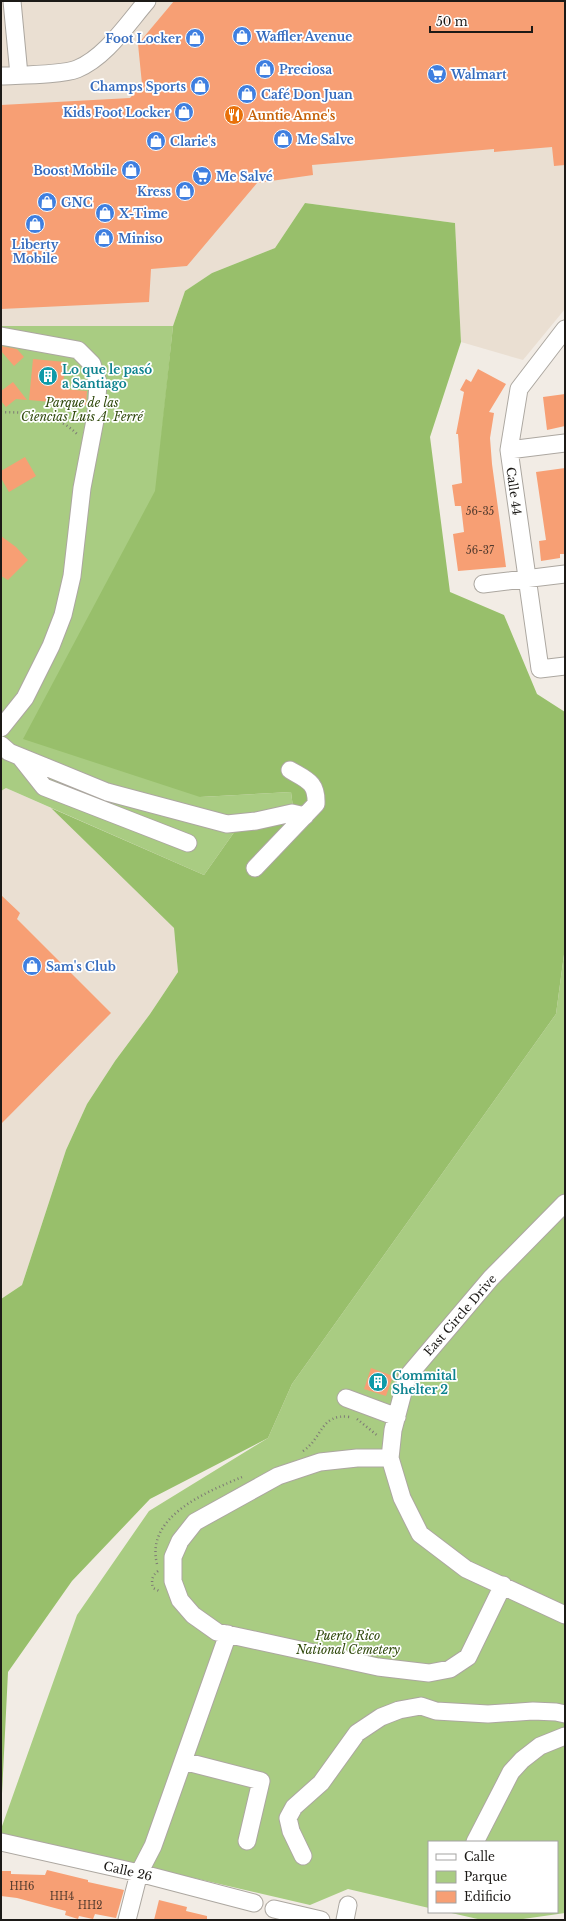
<svg xmlns="http://www.w3.org/2000/svg" width="566" height="1921" font-family="'Libre Baskerville',serif">
<style>
.built{fill:#eadfd2}
.green{fill:#a9cc82}
.forest{fill:#98bf6b}
.building{fill:#f79f74}
.lines{fill:none;stroke-linecap:round;stroke-linejoin:round}
.minor-casing{stroke:#aca7a0;stroke-width:19}
.path{stroke:#7d7a75;stroke-width:2.5;stroke-dasharray:1 3;stroke-linecap:butt}
.minor{stroke:#fff;stroke-width:17}
.labels{text-anchor:middle;dominant-baseline:central;stroke-width:3.5;stroke-linejoin:round;paint-order:stroke}
.number-label{font-size:10px;fill:#533b2e}
.shop-label{font-size:12px;font-weight:bold;fill:#366cbe;stroke:#fff;text-anchor:start}
.food-label{font-size:12px;font-weight:bold;fill:#c56008;stroke:#fff;text-anchor:start}
.culture-label{font-size:12px;font-weight:bold;fill:#0d838f;stroke:#fff;text-anchor:start}
.park-label{font-size:12px;font-style:italic;fill:#30490c;stroke:#fff}
.street-label{font-size:12px;fill:#1c1a17;stroke:#fff}
</style>
<rect width="100%" height="100%" fill="#f2ece5"/>
<path class="built" d="M1 1H565V309L523 360 461 342 455 223 305 203 275 248 212 273 185 291 173 326H1Z
M6 788 51 808 174 928 178 972 150 1014 115 1061 87 1104 66 1150 22 1285 1 1299V791Z"/>
<path class="green" d="M1 326H173L156 491 200 797 291 792 294 815 235 831 204 875 6 788 1 791Z
M565 947V1913L516 1920H482L447 1912H557V1842H429V1908L348 1889 310 1905 1 1833V1829L77 1615 149 1511 268 1438 292 1384 556 1014Z"/>
<path class="forest" d="M305 203 455 223 461 342 430 437 450 592 504 615 537 694 565 712V947L556 1014 292 1384 268 1438 150 1499 72 1581 8 1672 1 1814V1299L22 1285 66 1150 87 1104 115 1061 150 1014 178 972 174 928 51 808 204 875 235 831 294 815 291 792 200 797 23 739 155 491 173 326 185 291 212 273 275 248Z"/>
<path class="building" d="M174 1H565V165L554 166 552 147 494 152V149L312 165 313 175 257 183 187 266 151 269 149 302 1 309V105L130 98 142 84 138 44Z
M1 346 17 349 24 357 14 366 1 351Z
M33 359 65 362 63 389 87 391 86 405 29 400Z
M478 369 506 384 489 412 494 413 490 438 492 464 506 567 458 571 453 534 464 532 461 506H455L452 485 462 483 458 434H456L464 392 460 390 466 379 471 382Z
M13 382 27 400 16 399 6 407 1 401V391Z
M565 394V426L547 430 543 397Z
M25 457 36 476 9 492 1 478V471Z
M565 468V554H560V558L541 561 539 541 546 540 536 472Z
M1 536 16 547 28 560 8 580 1 576Z
M1 895 20 913 17 919 111 1013 1 1124Z
M371 1368 393 1376 386 1396 364 1389Z
M47 1870 88 1880V1882L124 1890 116 1918 95 1914 93 1919 79 1916 78 1919 65 1915 66 1911 17 1898 1 1896V1871H11V1874L45 1875Z
M159 1900 187 1907 186 1911 207 1916V1920H154Z"/>
<g class="lines">
<defs>
<path id="minor" d="M12 1 19 75
M1 76C19 75 62 75 77 69 106 57 127 24 147 1
M565 329 519 389 509 450 540 669 565 666
M1 336 78 350 92 364 98 382 96 415 82 488 72 576 63 615 51 646 25 698 1 728
M509 450 565 443
M483 584 565 574
M1 745 9 752 107 792 227 824 256 821 292 813 305 816
M21 758 44 787 188 843
M255 868 316 804C317 782 307 780 290 770
M565 1203 491 1278 407 1377 393 1430 390 1458 402 1498 420 1534 466 1569 565 1615
M346 1398 397 1417
M390 1458H357L320 1462 278 1476 195 1522 180 1541 173 1557V1581L180 1600 193 1615 217 1632 378 1667 429 1673 450 1669 468 1657 503 1585
M183 1761 261 1781 247 1841
M1 1842 139 1873 254 1903
M475 1842 511 1772 522 1760 540 1746 565 1736
M303 1856 291 1831 288 1818 294 1807 321 1783 357 1733 381 1717 399 1710 421 1706 436 1711 488 1714 533 1711 556 1712 565 1714
M274 1909 321 1920
M127 1920 139 1873 153 1846 228 1634
M345 1920 348 1905"/>
</defs>
<use href="#minor" class="minor-casing"/>
<path class="path" d="M1 412C31 413 55 412 78 435
M357 1419 378 1436
M303 1451C323 1438 320 1413 350 1417
M157 1564C145 1516 207 1492 242 1477
M158 1571C152 1576 151 1580 153 1588L161 1592"/>
<use href="#minor" class="minor"/>
</g>
<defs>
<symbol id="shop-disc" viewBox="-11 -11 22 22"><circle r="9.5" fill="#3f7fe0" stroke="#fff"/><path d="M-5-2.5h2.3a2.7 3.5 0 0 1 5.4 0H5L5.5 6h-11ZM-1.5-2.5h3a1.5 2.3 0 0 0-3 0Z" fill="#fff"/></symbol>
<symbol id="supermarket-disc" viewBox="-11 -11 22 22"><circle r="9.5" fill="#3f7fe0" stroke="#fff"/><path d="M-6-5.5h2.5l.6 2H6L4.5 2H-2.5L-4.4-4H-6ZM-1.5 3.2a1.3 1.3 0 1 0 .1 0ZM3 3.2a1.3 1.3 0 1 0 .1 0Z" fill="#fff"/></symbol>
<symbol id="restaurant-disc" viewBox="-11 -11 22 22"><circle r="9.5" fill="#e8710a" stroke="#fff"/><path d="M-5-6h1v4h1v-4h1v4h1v-4h1v5L-1.5 .5V6h-2V.5L-5-1ZM5-6V6H3V1.5H1.5Q1.5-4 5-6Z" fill="#fff"/></symbol>
<symbol id="building-disc" viewBox="-11 -11 22 22"><circle r="9.5" fill="#0f9aa8" stroke="#fff"/><path d="M-4-6H4V6H1V3H-1V6H-4ZM-2.5-4.3h1.7v1.8h-1.7ZM.8-4.3h1.7v1.8H.8ZM-2.5-1h1.7V.8h-1.7ZM.8-1h1.7V.8H.8Z" fill="#fff"/></symbol>
</defs>
<g fill-rule="evenodd">
<use href="#shop-disc" x="231" y="25" width="22" height="22"/>
<use href="#shop-disc" x="184" y="27" width="22" height="22"/>
<use href="#shop-disc" x="254" y="58" width="22" height="22"/>
<use href="#supermarket-disc" x="426" y="63" width="22" height="22"/>
<use href="#shop-disc" x="189" y="75" width="22" height="22"/>
<use href="#shop-disc" x="236" y="83" width="22" height="22"/>
<use href="#shop-disc" x="173" y="101" width="22" height="22"/>
<use href="#restaurant-disc" x="223" y="104" width="22" height="22"/>
<use href="#shop-disc" x="272" y="128" width="22" height="22"/>
<use href="#shop-disc" x="145" y="130" width="22" height="22"/>
<use href="#shop-disc" x="120" y="159" width="22" height="22"/>
<use href="#supermarket-disc" x="191" y="165" width="22" height="22"/>
<use href="#shop-disc" x="174" y="180" width="22" height="22"/>
<use href="#shop-disc" x="36" y="191" width="22" height="22"/>
<use href="#shop-disc" x="94" y="202" width="22" height="22"/>
<use href="#shop-disc" x="24" y="213" width="22" height="22"/>
<use href="#shop-disc" x="93" y="227" width="22" height="22"/>
<use href="#building-disc" x="37" y="365" width="22" height="22"/>
<use href="#shop-disc" x="21" y="955" width="22" height="22"/>
<use href="#building-disc" x="367" y="1371" width="22" height="22"/>
</g>
<g class="labels">
<g class="number-label">
<text x="480" y="511">56-35</text>
<text x="480" y="550">56-37</text>
<text x="22" y="1886">HH6</text>
<text x="62" y="1896">HH4</text>
<text x="90" y="1905">HH2</text>
</g>
<g class="shop-label">
<text x="256" y="36">Waffler Avenue</text>
<text x="181" y="38" text-anchor="end">Foot Locker</text>
<text x="279" y="69">Preciosa</text>
<text x="451" y="74">Walmart</text>
<text x="186" y="86" text-anchor="end">Champs Sports</text>
<text x="261" y="94">Café Don Juan</text>
<text x="170" y="112" text-anchor="end">Kids Foot Locker</text>
<text x="297" y="139">Me Salve</text>
<text x="170" y="141">Clarie's</text>
<text x="117" y="170" text-anchor="end">Boost Mobile</text>
<text x="216" y="176">Me Salvé</text>
<text x="171" y="191" text-anchor="end">Kress</text>
<text x="61" y="202">GNC</text>
<text x="119" y="213">X-Time</text>
<text x="118" y="238">Miniso</text>
<text x="35" y="244" text-anchor="middle">Liberty<tspan x="35" dy="14">Mobile</tspan></text>
<text x="46" y="966">Sam's Club</text>
</g>
<g class="food-label">
<text x="248" y="115">Auntie Anne's</text>
</g>
<g class="culture-label">
<text x="62" y="369">Lo que le pasó<tspan x="62" dy="14">a Santiago</tspan></text>
<text x="392" y="1375">Commital<tspan x="392" dy="14">Shelter 2</tspan></text>
</g>
<g class="park-label">
<text x="82" y="402">Parque de las<tspan x="82" dy="14">Ciencias Luis A. Ferré</tspan></text>
<text x="348" y="1635">Puerto Rico<tspan x="348" dy="14">National Cemetery</tspan></text>
</g>
<g class="street-label">
<text transform="translate(514 491) rotate(82)">Calle 44</text>
<text transform="translate(460 1315) rotate(-49)">East Circle Drive</text>
<text transform="translate(128 1871) rotate(13)">Calle 26</text>
</g>
</g>
<rect width="566" height="1921" fill="none" stroke="#1c1a17" stroke-width="4"/>
<rect x="428" y="1841" width="130" height="72" fill="#ffffff" stroke="#a4a3a2"/>
<rect x="436" y="1854" width="20" height="6" fill="#ffffff" stroke="#a4a3a2"/>
<text x="464" y="1861" font-size="12" fill="#1c1a17">Calle</text>
<rect x="436" y="1871" width="20" height="12" fill="#a9cc82" stroke="#a4a3a2"/>
<text x="464" y="1881" font-size="12" fill="#1c1a17">Parque</text>
<rect x="436" y="1891" width="20" height="12" fill="#f79f74" stroke="#a4a3a2"/>
<text x="464" y="1901" font-size="12" fill="#1c1a17">Edificio</text>
<path d="M430 26v6h102v-6" fill="none" stroke="#1c1a17" stroke-width="2"/>
<text x="436" y="26" font-size="12" fill="#1c1a17" stroke="#ffffff" stroke-width="3" paint-order="stroke">50 m</text>
</svg>
